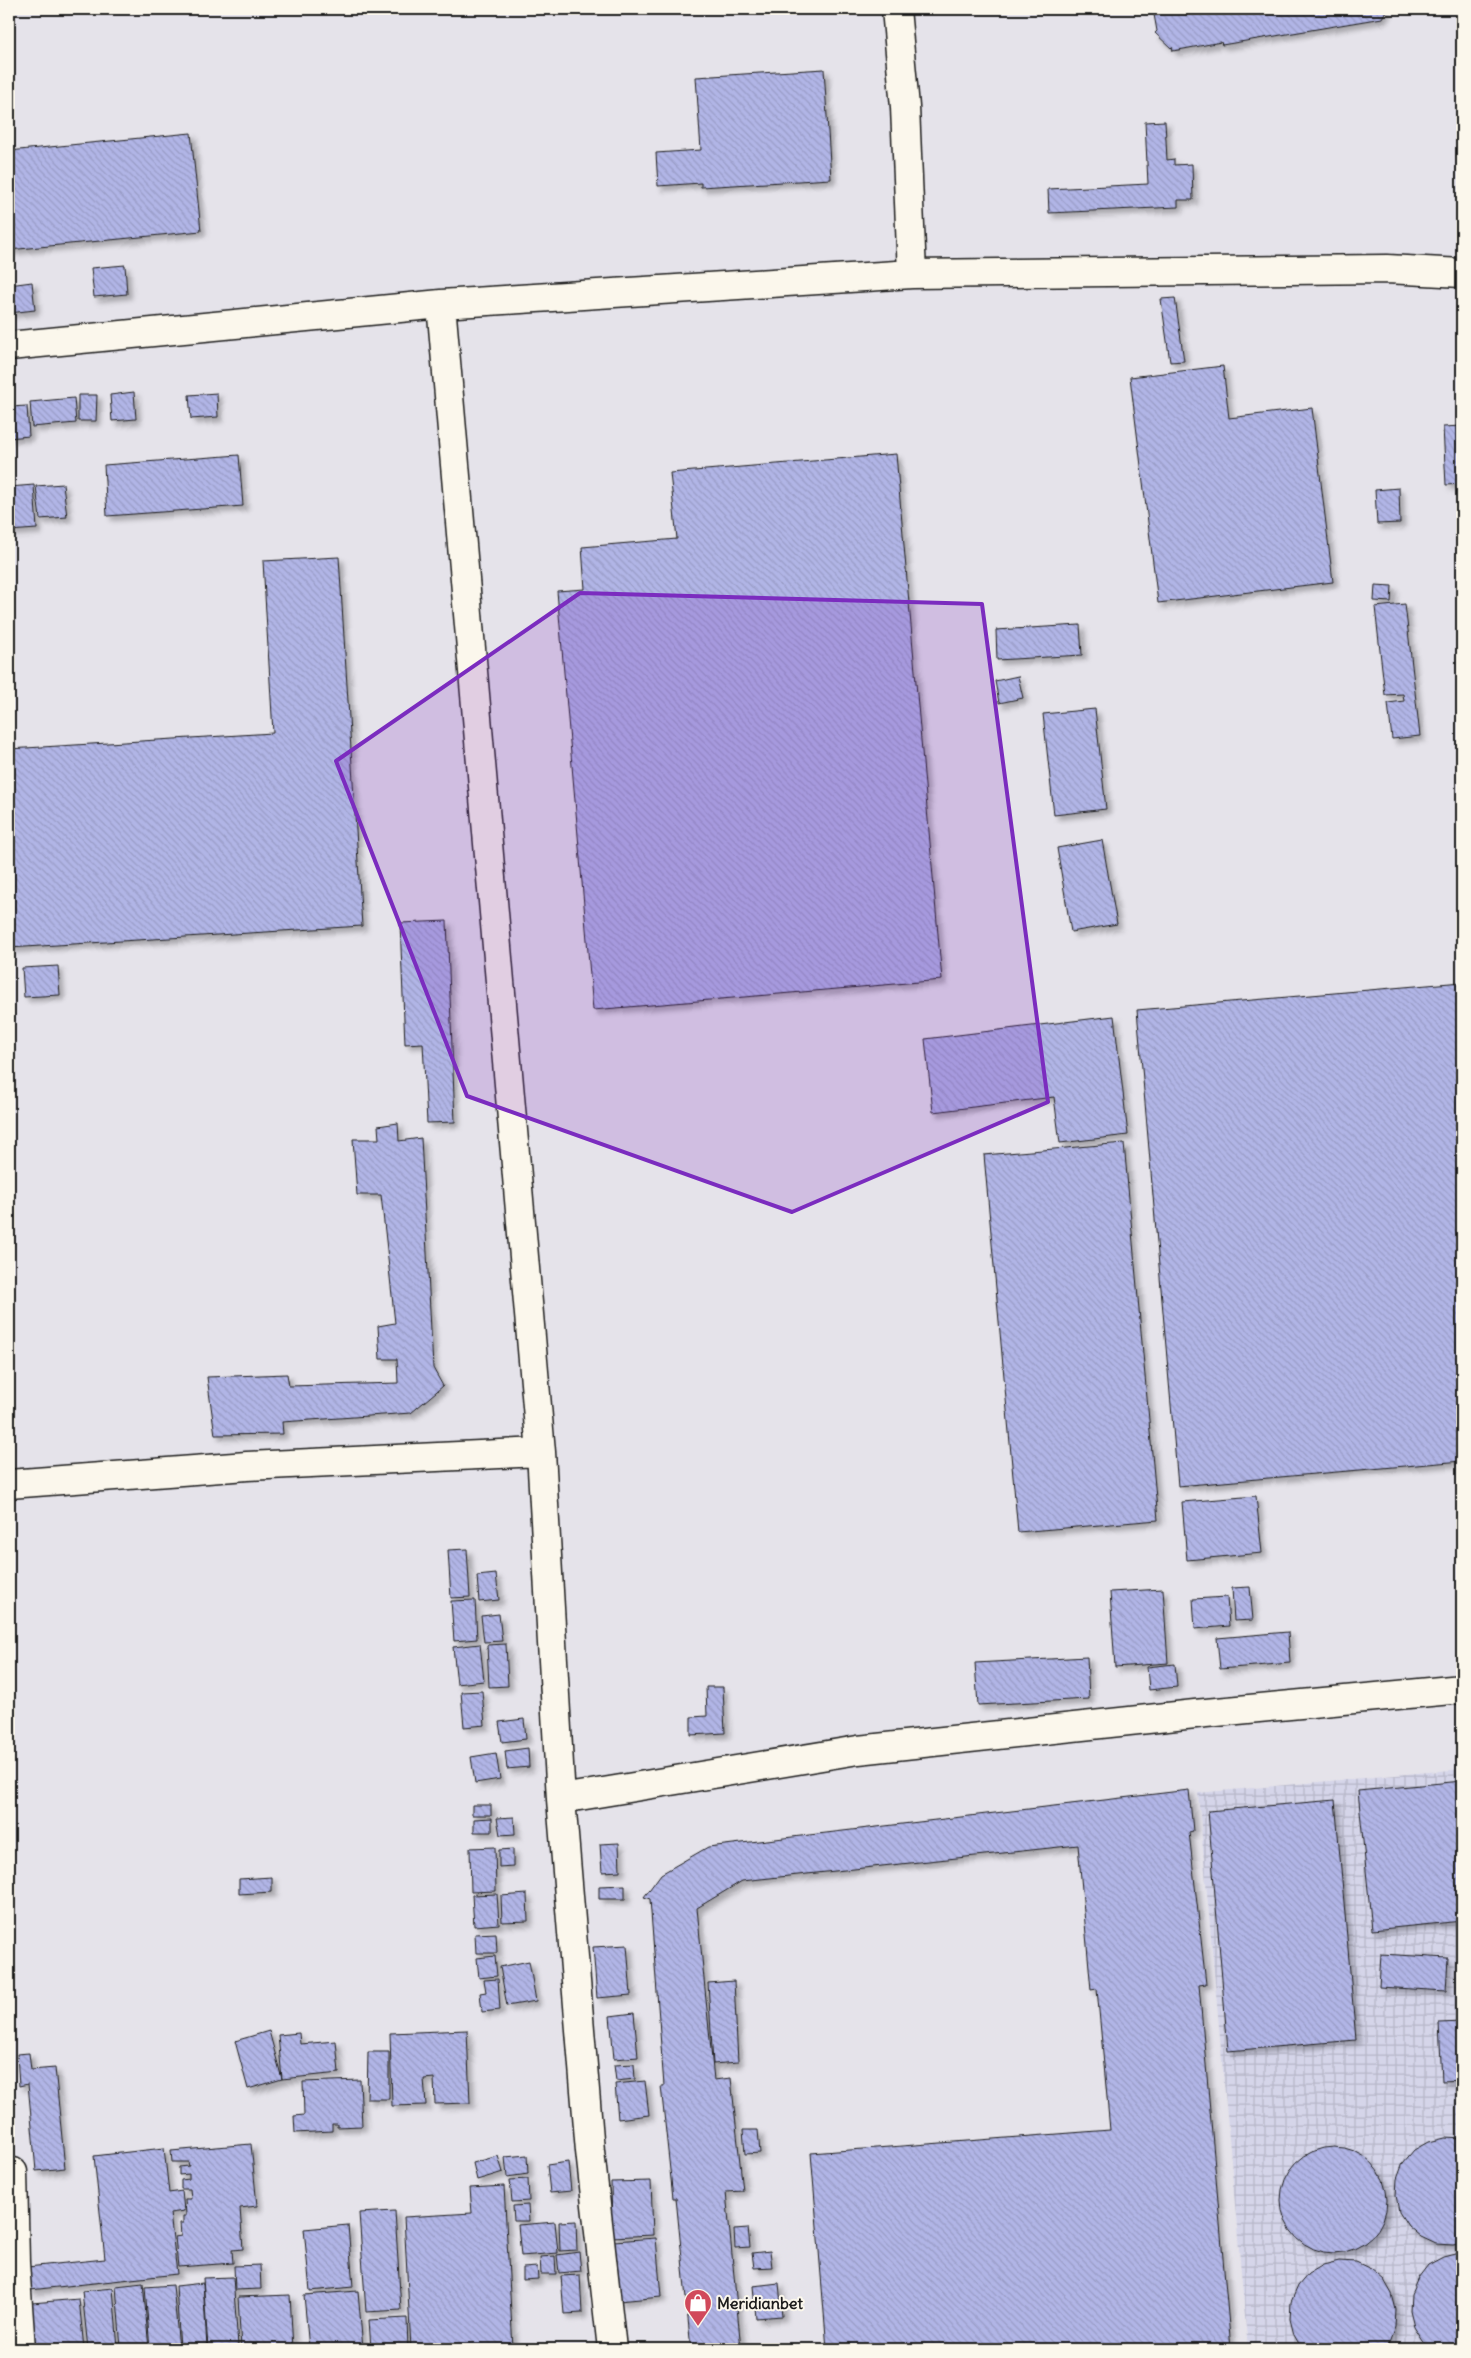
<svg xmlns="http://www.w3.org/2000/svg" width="1471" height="2358" font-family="Delius,sans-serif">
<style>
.industrial{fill:url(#industrial-grid)}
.building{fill:url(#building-back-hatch);stroke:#1c1c1c;filter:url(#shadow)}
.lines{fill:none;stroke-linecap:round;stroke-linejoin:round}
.minor-casing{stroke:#1c1c1c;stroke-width:31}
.minor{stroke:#fbf7ec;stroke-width:28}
.marked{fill:#7b2cbf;fill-opacity:0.2;stroke:#7b2cbf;stroke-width:4;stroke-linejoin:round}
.labels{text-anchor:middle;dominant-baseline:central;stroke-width:4;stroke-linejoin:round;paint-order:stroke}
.poi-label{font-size:16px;font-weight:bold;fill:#1c1c1c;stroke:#fbf7ec;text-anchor:start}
</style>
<defs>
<pattern id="industrial-grid" width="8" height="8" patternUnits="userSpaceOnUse" patternTransform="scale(1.25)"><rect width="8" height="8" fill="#d5d5e9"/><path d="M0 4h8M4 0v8" fill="none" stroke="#b6b6c7"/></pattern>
<pattern id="building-back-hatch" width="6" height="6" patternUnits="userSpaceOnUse" patternTransform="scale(1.25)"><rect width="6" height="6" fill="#b1b5e6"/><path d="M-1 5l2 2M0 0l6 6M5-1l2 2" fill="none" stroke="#989bc5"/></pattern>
<filter id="shadow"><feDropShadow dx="4.5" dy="4.5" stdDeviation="2.5" flood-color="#0004"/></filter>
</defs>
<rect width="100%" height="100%" fill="#e5e3ea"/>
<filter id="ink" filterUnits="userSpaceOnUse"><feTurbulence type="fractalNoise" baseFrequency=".02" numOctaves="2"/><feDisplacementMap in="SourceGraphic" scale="10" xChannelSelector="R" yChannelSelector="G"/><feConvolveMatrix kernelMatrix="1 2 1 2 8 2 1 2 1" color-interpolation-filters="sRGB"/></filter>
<g filter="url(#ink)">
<path class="industrial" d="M1462 1769V2349H1248L1198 1793Z"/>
<path class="building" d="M1153 9H1387L1382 18 1222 45 1221 42 1173 51 1172 47 1171 48 1155 33 1157 31Z
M824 69 831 179 701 187V183L658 186 656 153 701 150 696 77Z
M1165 121 1167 160 1174 159V165L1192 164 1193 200H1178V207L1049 213 1048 189 1148 184 1145 122Z
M191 133 201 231 9 250V151Z
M125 265 127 294 94 297 91 268Z
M32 282 35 310 9 313V285Z
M1175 298 1184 361 1170 362 1161 299Z
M1223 366 1229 418 1312 408 1333 582 1158 603 1130 377Z
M134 392 136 419 112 421 110 395Z
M217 393 218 417 191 419 189 395Z
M78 395H97L96 421H78Z
M74 398 76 423 32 427 30 402Z
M27 406 29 436 9 438V407Z
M1462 426V484L1446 485 1443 427Z
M896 454 942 980 593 1010 557 591 585 589 582 547 677 539 670 473Z
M239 455 243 506 107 516 104 465Z
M63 484 67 517 40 519 36 486Z
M34 485 37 529 9 531V487Z
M1399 488 1400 523 1377 524 1375 490Z
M339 557 362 926 9 948V749L273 733 263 561Z
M1375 585 1392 586 1391 602 1374 601Z
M1405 604 1420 736 1392 739 1388 703 1404 701 1403 694 1385 695 1375 607Z
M1080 625 1082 655 997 660 996 630Z
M1018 676 1023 698 999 703 995 681Z
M1095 709 1106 809 1054 815 1043 714Z
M1102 840 1117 924 1071 932 1057 848Z
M447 921 455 1122 427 1123 423 1043 405 1044 400 923Z
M58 966 60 995 24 997 22 968Z
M1462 982V1461L1178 1486 1137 1010Z
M1114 1016 1128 1135 1060 1143 1054 1097 933 1112 925 1039Z
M398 1123 399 1141 421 1138 433 1368 443 1386 411 1413 282 1422 283 1434 215 1435 207 1377 287 1374 289 1386 398 1383 397 1359H380L378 1326 395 1323 381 1195H357L353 1139H379L378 1126Z
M1124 1143 1158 1520 1018 1532 984 1155Z
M1256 1496 1262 1553 1187 1560 1182 1502Z
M467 1549 470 1597 451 1598 448 1550Z
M496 1574 499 1600 479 1602 477 1576Z
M1250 1587 1253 1620 1234 1621 1232 1588Z
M1163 1589 1168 1663 1115 1667 1110 1592Z
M1227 1597 1229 1626 1195 1629 1193 1599Z
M475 1600 477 1639 454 1641 451 1601Z
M499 1614 502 1641 484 1642 481 1616Z
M1288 1632 1290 1663 1220 1669 1217 1638Z
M480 1644 484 1681 457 1684 453 1647Z
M506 1644 508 1686 489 1687 487 1645Z
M1087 1657 1089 1699 978 1705 975 1663Z
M1175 1664 1177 1687 1149 1690 1147 1667Z
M706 1687H723L725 1733 691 1735V1717L707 1716Z
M482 1691 485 1725 464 1727 461 1692Z
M524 1719 526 1739 502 1742 499 1722Z
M528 1748 529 1767 507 1769 505 1751Z
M496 1753 500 1779 475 1783 471 1757Z
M1462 1781V1921L1372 1930 1358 1791Z
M1189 1790 1193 1831 1189 1832 1206 1984 1199 1985 1231 2349H827L811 2153 1110 2130 1097 1989 1091 1990 1078 1845 742 1881 697 1908 714 2080 731 2078 743 2191 726 2192 741 2349H691L676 2198H673L661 2086H664L650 1899 644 1897 661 1874 708 1847Z
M1335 1800 1356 2040 1228 2051 1208 1811Z
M472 1805H491V1815H472Z
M514 1817 515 1834 500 1835 497 1818Z
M492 1818V1832H474V1819Z
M619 1843 620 1871 602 1872 600 1844Z
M495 1847 496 1891 471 1892 470 1848Z
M513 1849V1866L499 1867V1850Z
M272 1877V1892L239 1894V1879Z
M625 1885V1899H599V1886Z
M497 1894 499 1924 474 1926 472 1895Z
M527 1894 528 1921 502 1922 501 1896Z
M496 1933 497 1953H476L475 1934Z
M627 1945 631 1995 597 1998 593 1947Z
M1381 1954 1448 1958 1446 1991 1379 1987Z
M495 1956 497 1976 479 1978 477 1958Z
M529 1961 536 2001 507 2006 500 1967Z
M498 1979 500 2010 482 2012 480 1993 486 1992 484 1980Z
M734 1981 738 2062 713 2064 708 1983Z
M634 2013 638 2057 614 2059 610 2016Z
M1462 2022V2080L1442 2081 1439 2023Z
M467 2030 470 2103 435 2104 434 2078 424 2079 426 2105 392 2106 390 2033Z
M269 2031 282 2079 248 2089 235 2041Z
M299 2033 300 2044 336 2041 339 2073 282 2079 278 2035Z
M368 2052H389V2099H367Z
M29 2053 31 2070 55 2068 65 2168 36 2171 28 2084 19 2086 17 2054Z
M634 2064 635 2079 616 2081 614 2065Z
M360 2080 362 2126 337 2127V2124H332V2131L295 2133 294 2116 304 2115 303 2082Z
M645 2081 649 2115 618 2119 615 2084Z
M743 2130H758L760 2153 745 2154Z
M1444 2138 1462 2139V2243L1453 2245 1436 2244 1421 2237 1408 2226 1399 2212 1396 2195 1397 2179 1403 2163 1414 2150 1428 2142Z
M251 2144 257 2206 240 2208 243 2249 232 2250 233 2263 178 2267 175 2237 181 2236 180 2223H183V2216H186L185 2199H191L190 2189H181V2180L189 2179V2174L179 2175V2167L189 2166 188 2162H172L171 2151Z
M1281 2200a53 53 0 1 1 106 0a53 53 0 1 1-106 0Z
M164 2148 169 2193 182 2191 184 2211 170 2213 177 2274 30 2290 27 2267 105 2259 94 2156Z
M527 2155 528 2174 507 2177 505 2157Z
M498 2156 503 2172 477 2180 473 2163Z
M568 2162 571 2191 550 2193 547 2165Z
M528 2179 529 2201 512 2202 510 2180Z
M651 2181 653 2235 612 2237 611 2182Z
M504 2186 513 2349H411L404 2217 472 2213 470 2188Z
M528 2205 529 2221H514L513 2206Z
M395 2211 401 2310 366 2312 359 2213Z
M576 2221 577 2250 560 2251 559 2222Z
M555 2222 558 2253 521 2256 518 2225Z
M348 2225 353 2287 310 2291 304 2229Z
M748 2228 750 2247 735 2248 734 2229Z
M656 2238 661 2297 619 2301 614 2241Z
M770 2251 772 2267 754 2268 752 2253Z
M579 2252 581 2271 559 2273 557 2255Z
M1459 2253H1462V2349H1432L1423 2341 1414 2327 1410 2311 1411 2294 1418 2278 1428 2265 1443 2257Z
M555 2256 556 2274H541L540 2257Z
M1339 2261 1356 2262 1371 2269 1384 2280 1392 2294 1396 2310 1395 2327 1389 2343 1383 2349H1302L1294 2335 1290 2319 1291 2302 1298 2286 1308 2274 1323 2265Z
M260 2265 261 2289 235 2290 234 2266Z
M537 2267 538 2279 523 2280V2268Z
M580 2275 582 2313 564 2314 561 2276Z
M233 2277 238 2346 208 2348 203 2278Z
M143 2283 149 2349H121L116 2286Z
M203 2283 207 2347 180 2349 176 2286Z
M779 2283 782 2316 756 2318 753 2286Z
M173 2285 179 2349H150L145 2287Z
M113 2288 118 2349H88L82 2291Z
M358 2291 363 2349H309L304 2295Z
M290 2295 293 2349H241L238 2297Z
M79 2299 84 2349H24L20 2304Z
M407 2318 408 2349H371L369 2320Z"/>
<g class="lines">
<defs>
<path id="minor" d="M896 9 905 107 912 274
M441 304 541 1452 561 1799 590 2151 612 2349
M9 346 441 304 912 274 1387 269 1462 273
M9 1484 247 1466 541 1452
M561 1799 858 1750 1195 1714 1462 1689
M13 2172 15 2263 21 2349"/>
</defs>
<use href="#minor" class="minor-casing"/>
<use href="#minor" class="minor"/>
</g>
</g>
<path class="marked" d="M580 593 982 604 1048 1102 792 1212 467 1096 336 761Z"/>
<defs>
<symbol id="shop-pin" viewBox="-11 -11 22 30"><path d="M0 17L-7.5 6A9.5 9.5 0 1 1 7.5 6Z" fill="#d1495b" stroke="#fbf7ec"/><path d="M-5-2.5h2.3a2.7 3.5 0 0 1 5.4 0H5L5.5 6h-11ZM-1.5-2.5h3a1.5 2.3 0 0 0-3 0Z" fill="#fff"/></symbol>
</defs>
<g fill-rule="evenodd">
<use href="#shop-pin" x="682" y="2287" width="32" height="43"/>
</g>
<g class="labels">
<g class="poi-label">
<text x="717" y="2303">Meridianbet</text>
</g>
</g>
<rect width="1471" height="2358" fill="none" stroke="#fbf7ec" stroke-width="30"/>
<rect x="15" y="15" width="1441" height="2328" fill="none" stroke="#1c1c1c" stroke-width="2" filter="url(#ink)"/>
</svg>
